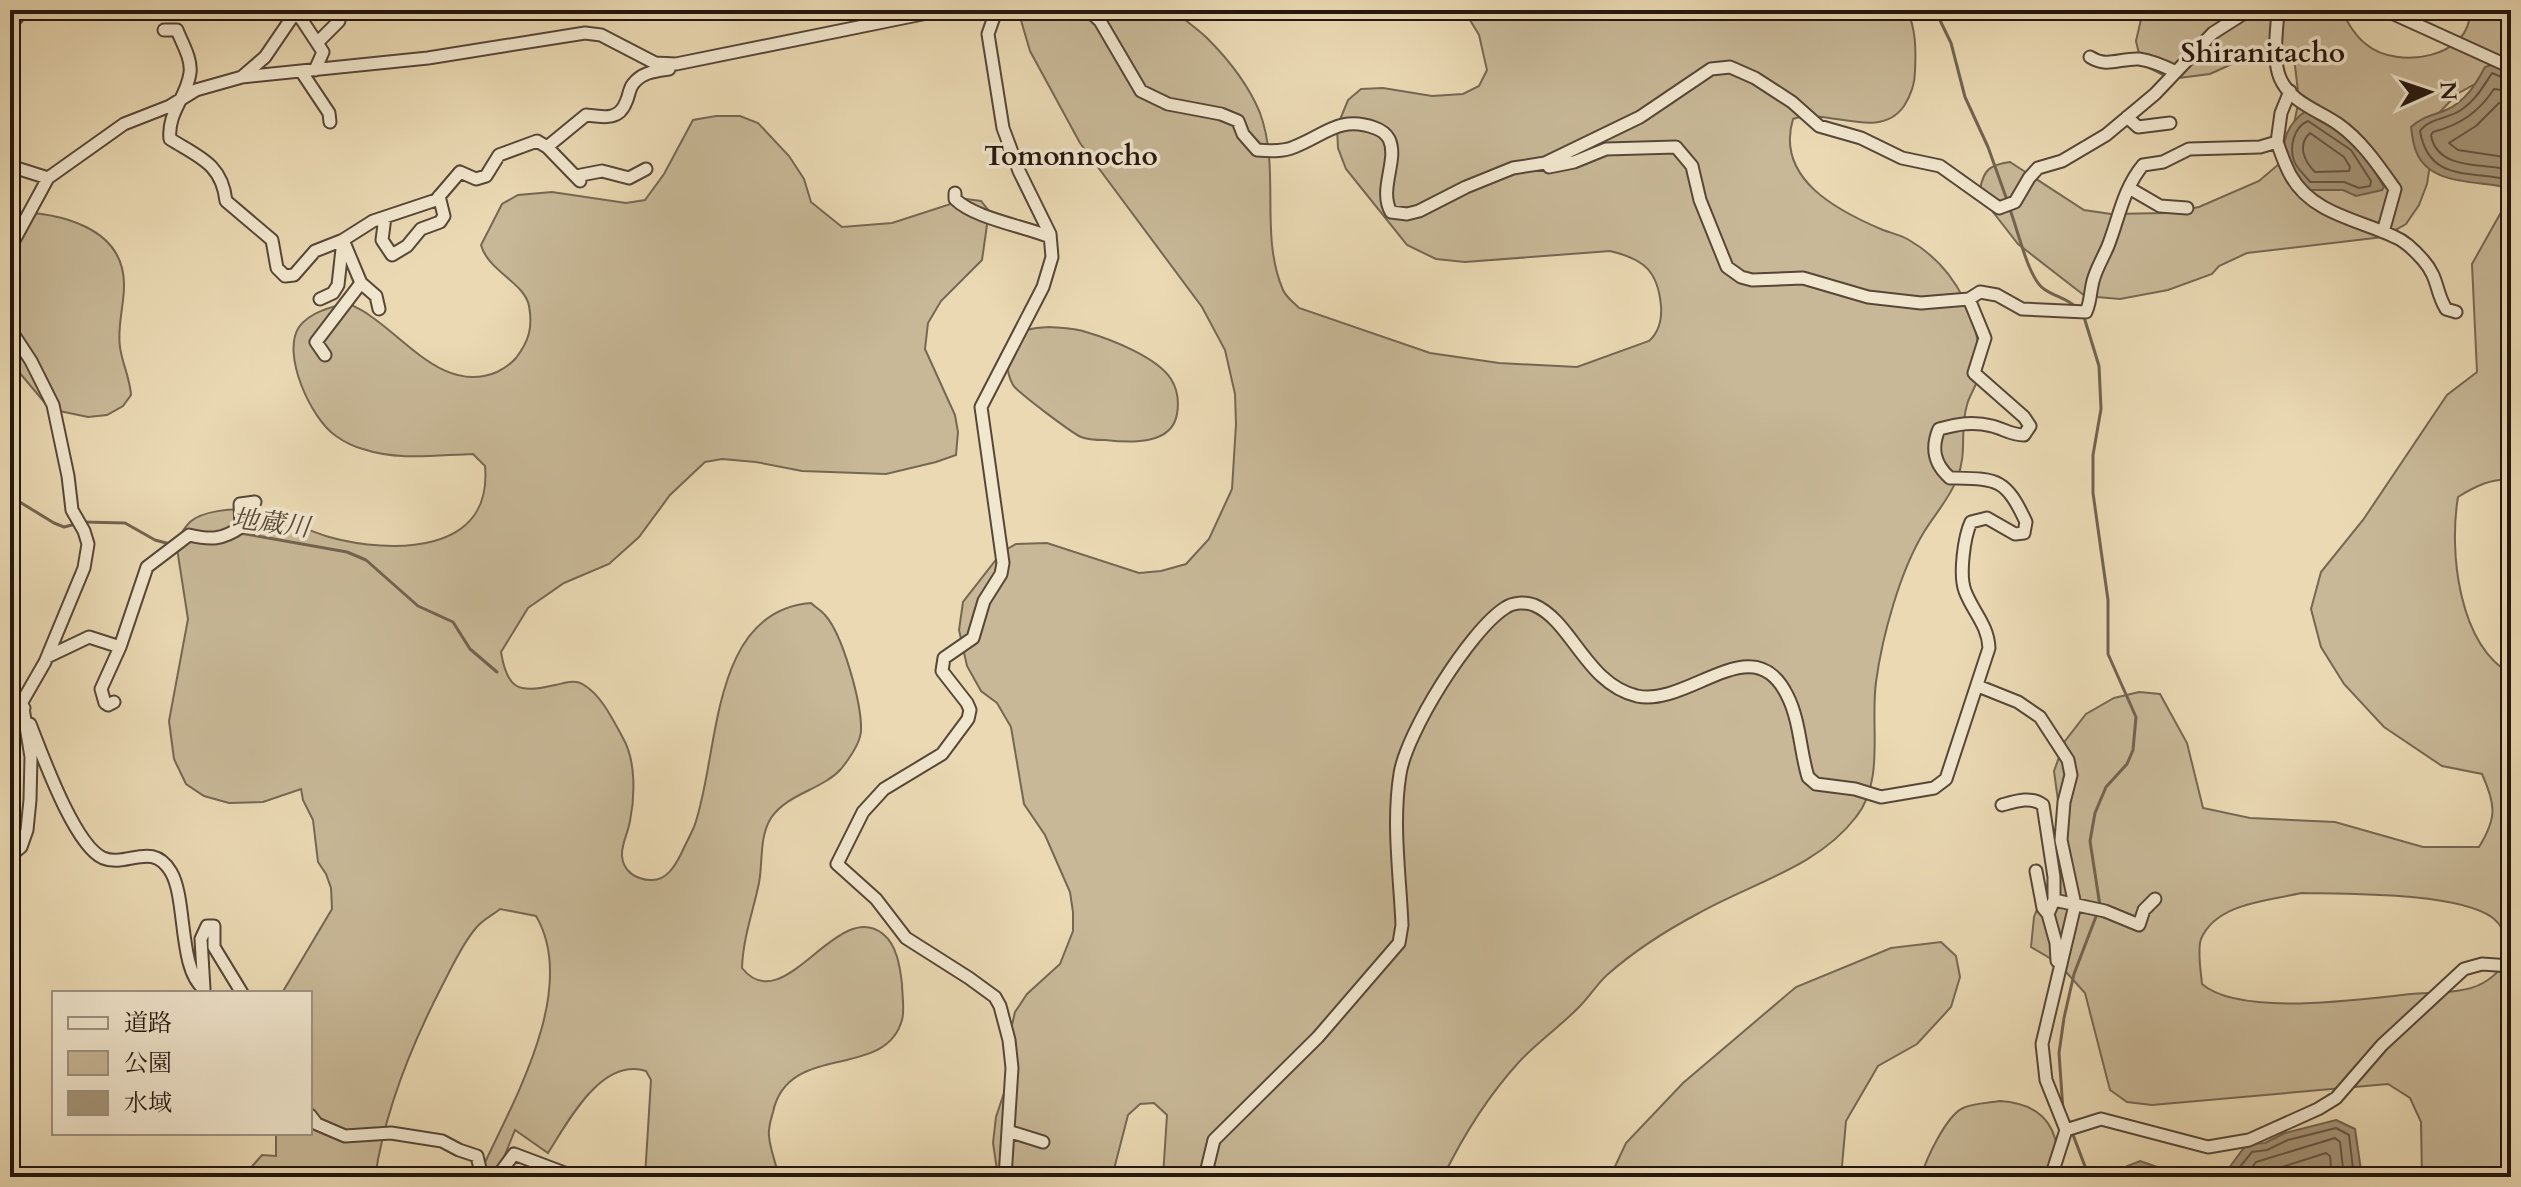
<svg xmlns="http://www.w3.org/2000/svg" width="2521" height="1187" font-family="Cardo,'Noto Serif JP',serif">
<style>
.green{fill:#c8b897;stroke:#766753;stroke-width:2;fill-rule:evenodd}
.water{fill:#a7977b;stroke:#736350;stroke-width:2}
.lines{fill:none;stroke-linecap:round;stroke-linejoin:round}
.shore{stroke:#665645;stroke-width:2}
.stream{stroke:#736350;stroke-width:3}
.minor-casing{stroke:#564738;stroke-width:15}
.minor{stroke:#f1e6ce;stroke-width:11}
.labels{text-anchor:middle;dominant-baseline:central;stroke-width:7;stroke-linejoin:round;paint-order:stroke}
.water-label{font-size:26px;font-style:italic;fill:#584a3a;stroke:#f1e6ce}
.quarter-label{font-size:28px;font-weight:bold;fill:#24160f;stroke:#f1e6ce}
</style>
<rect width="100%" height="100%" fill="#ead9b3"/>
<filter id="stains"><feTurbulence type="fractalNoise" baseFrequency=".0025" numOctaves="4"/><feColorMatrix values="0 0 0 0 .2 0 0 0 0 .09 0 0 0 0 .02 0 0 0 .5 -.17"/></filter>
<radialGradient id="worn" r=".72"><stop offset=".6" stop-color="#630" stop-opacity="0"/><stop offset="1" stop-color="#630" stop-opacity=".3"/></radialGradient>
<path class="green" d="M1018 10H1174C1185 21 1197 28 1207 38 1228 59 1249 86 1260 113 1281 170 1259 234 1283 290 1286 297 1293 302 1299 308L1430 353 1499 363 1577 367 1649 341C1659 332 1662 320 1661 306 1658 271 1644 259 1610 251L1465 262 1436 259 1407 245 1346 169 1338 148 1337 127 1348 100 1361 89 1383 88 1432 96 1463 94 1479 86 1487 70 1479 35 1464 10H1907C1916 29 1916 50 1915 71 1915 84 1911 95 1904 106 1879 142 1828 107 1793 119 1775 179 1838 211 1883 230 1891 233 1901 235 1909 240 1956 267 1987 326 1977 380 1975 389 1969 396 1967 405 1959 431 1968 451 1957 479 1949 499 1935 514 1924 532 1900 571 1882 637 1876 682 1870 725 1885 781 1856 817 1818 867 1752 883 1699 913 1667 930 1634 951 1607 975 1597 984 1590 996 1580 1006 1561 1026 1537 1042 1519 1062 1488 1096 1463 1136 1443 1177H1163L1167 1115 1154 1103 1140 1104 1128 1115 1112 1177H998L993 1143 996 1117 1010 1075 1011 1029 1015 1012 1027 994 1060 964 1073 931V912L1070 892 1045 835 1024 804 1011 727 997 703 981 691 967 666 959 630 963 602 1002 552 1016 544 1047 543 1139 573 1161 571 1186 564 1209 539 1232 489 1236 424 1235 394 1225 350 1202 307 1080 143 1030 51Z
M2146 10H2341C2348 23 2355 36 2367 45 2398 70 2472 58 2470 10H2511V64L2457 94 2438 114 2427 184 2419 205 2406 224 2383 237 2247 253 2219 266 2212 274 2168 290 2120 299 2085 296 2018 244 1993 212 1980 189C1984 169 1990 165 2010 162L2084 210 2111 214 2166 213 2199 207 2259 181 2279 164 2293 128 2299 100 2295 66 2283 53 2265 49 2210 74 2171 79 2149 68 2140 58 2136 41 2142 15Z
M716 116H740L758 123 789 156 804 179 811 202 842 227 892 223 966 199 981 201 989 211 982 260 941 301 928 323 925 349 955 415 958 432 956 455 936 462 886 474 802 471 756 462 722 459 705 462 670 495 639 537 609 564 564 583 528 608 501 652C507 689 518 694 555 685 565 683 575 679 584 685 602 696 613 720 623 738 636 761 635 796 630 821 628 833 621 845 622 856 623 871 636 880 651 880 666 881 675 866 681 854 685 845 690 836 694 827 720 757 708 611 811 603 815 607 821 610 825 615 843 635 862 704 861 731 860 744 849 759 841 769 822 790 788 793 771 818 759 837 763 862 759 883 753 912 743 938 742 968 784 1021 837 897 883 934 897 945 900 967 902 984 902 994 905 1010 902 1020 885 1081 788 1041 773 1112 771 1119 768 1128 769 1136 770 1149 776 1164 779 1177H645L651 1080 646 1071C601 1057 568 1122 548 1153L515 1130 496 1177H478C510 1107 580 991 536 916L500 909C493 915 482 920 476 928 462 944 452 967 442 986 411 1046 385 1110 375 1177H247L248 1171 262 1155 276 1156V1133H310V993H282L332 909 331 888 326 874 318 862 313 820 303 800 301 789 263 802 229 803 204 796 186 784 174 759 169 721 188 619 176 542C180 535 184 528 190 522 202 511 232 508 248 510 276 514 302 529 329 537 391 554 493 555 485 466L473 454C437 455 398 461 363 449 355 447 343 441 336 436 311 419 281 354 299 327 310 312 331 307 348 303 355 307 363 310 369 315 407 340 446 394 497 372 505 368 510 365 516 358 529 341 533 327 529 306 525 283 488 271 481 245L502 204 518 195 552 192 626 203 645 200 664 174 693 120Z
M2511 202V480C2491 478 2474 487 2458 497 2449 551 2458 644 2511 674V1177H2422L2421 1122 2410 1098 2388 1084 2152 1105 2127 1102 2110 1090 2085 993 2058 963 2031 947 2034 917 2053 870 2059 808 2054 771 2065 741 2086 714 2114 698 2139 692 2160 694 2187 743 2203 808 2250 818 2335 822 2423 847H2479C2497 818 2496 805 2482 774L2442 766 2384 727 2344 684 2321 647 2311 609 2321 572 2363 520 2447 395 2477 372 2472 264 2504 207ZM2301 893C2346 894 2458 892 2493 918 2502 925 2505 934 2506 944 2507 963 2499 974 2483 983 2464 994 2433 992 2411 994 2362 999 2240 1017 2202 984 2201 972 2197 951 2201 939 2216 903 2268 901 2301 893Z
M10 212C57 212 125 226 124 286 124 306 117 327 120 347 122 363 130 378 131 395L123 406 107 415 88 417 50 409 13 365 10 357Z
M1049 327C1061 328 1075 328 1086 332 1110 339 1157 357 1171 379 1178 390 1179 402 1177 414 1172 445 1131 443 1105 440 1098 440 1088 440 1081 437 1072 433 1017 392 1013 385 1002 365 1008 343 1026 331 1032 327 1042 328 1049 327Z
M1941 942 1956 956 1960 977 1951 1007 1917 1044 1878 1066 1846 1121 1841 1177H1610L1626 1143 1683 1083 1796 987 1891 948Z
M2000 1101C2049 1104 2059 1133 2061 1177H1921C1926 1159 1946 1116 1963 1108 1974 1103 1989 1103 2000 1101Z"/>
<path class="water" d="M2494 64 2505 69 2511 78 2510 188C2480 180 2429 187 2416 151 2413 144 2412 135 2411 127 2423 116 2432 116 2446 110 2465 102 2476 84 2485 67Z
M2306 111C2350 131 2360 147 2384 187L2382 190 2356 196 2343 190H2306C2300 182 2289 172 2286 163 2279 142 2289 122 2306 111Z
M2336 1120 2355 1129 2362 1177H2203L2229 1168 2243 1149 2249 1144 2265 1143 2285 1133Z
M2140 1161 2157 1167 2171 1177H2100Z"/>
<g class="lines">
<path class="shore" d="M2511 81 2492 73C2483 87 2475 101 2461 110 2448 119 2429 118 2420 131 2429 183 2471 170 2511 180
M2511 91 2494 89C2479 112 2460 125 2433 132L2431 135C2437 171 2484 163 2511 170
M2511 103H2499L2476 126 2449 143 2458 150 2511 158
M2308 121 2351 150 2371 181 2370 186 2359 188 2344 182H2310C2305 175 2297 169 2294 161 2289 146 2294 127 2308 121Z
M2310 133 2344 157 2350 167 2349 171 2315 172C2304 161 2297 145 2310 133Z
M2228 1177 2235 1173 2252 1152 2267 1150 2288 1140 2336 1128 2349 1135 2354 1177
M2245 1177 2256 1162 2335 1138 2340 1142 2344 1177
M2259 1177 2263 1173 2326 1153 2330 1156 2332 1177"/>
<path class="stream" d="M1935 10 1951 43 1965 97 1988 147 2007 200
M2009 207C2017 226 2028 279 2044 289 2055 297 2067 298 2077 308
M10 496 54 523 64 527 76 524
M83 522 125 523 155 540 170 544
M240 533 347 552 366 560 418 606 453 622 470 649 497 672
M2063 1110 2059 1053 2064 1018 2074 974 2100 906 2090 841 2095 813 2106 787 2127 764 2133 750 2136 717 2108 654V600L2093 493V455L2101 409 2099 366 2084 317
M2072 1132 2089 1177"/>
<defs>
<path id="minor" d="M1003 10 995 14 988 34 1003 128 1019 171 1050 234 1052 257 1043 287 981 407 1003 563 1001 574 984 601 973 638 944 658 942 671 967 703 970 710 968 719 942 754 884 789 863 812 837 864 876 899 906 938 969 978 995 997 1000 1006 1009 1040 1012 1068 1005 1177
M1088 10 1100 21 1141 91 1168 104 1221 114 1238 121 1243 134 1257 150C1269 151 1283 152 1294 147 1325 135 1340 115 1375 128 1381 130 1386 134 1389 139 1399 160 1378 189 1391 212L1407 214 1419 211 1466 187 1513 168 1545 163 1640 117 1711 69 1730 67 1755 78 1792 102 1819 126 1861 138 1902 158 1940 166 1999 208 2015 202 2029 178 2038 168 2062 161 2106 135 2155 94 2213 33 2249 10
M2278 10C2277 30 2272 59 2280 78 2291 103 2318 110 2338 124 2362 141 2378 165 2395 189L2383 232
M2385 10 2506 65 2511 70
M296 11 323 52 315 70
M10 26 23 10
M164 30H177C182 43 192 59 190 73 187 97 167 113 170 139 199 157 222 164 226 201L272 240 277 268 285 276 294 275 315 251 343 240 338 285 333 293 320 299
M317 43 339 21
M2090 57C2107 68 2120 58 2139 59 2153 61 2164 66 2176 72
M301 71 329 113 330 122
M243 76 265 57 297 10
M2127 117 2138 127 2170 123
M2277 142C2281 153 2285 166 2291 176 2312 214 2360 220 2395 237 2405 241 2416 252 2423 260 2439 278 2435 291 2446 309L2456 312
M547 147 580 181
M10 166 48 178
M1549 167 1574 162 1606 149 1676 147 1692 166 1700 200 1727 267 1741 277 1752 280 1803 278 1868 297 1921 303 1969 299 1980 292 1997 295 2022 309 2086 312C2091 301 2090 292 2093 281 2096 269 2103 258 2108 246 2119 218 2123 189 2143 165L2163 162 2189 149 2260 147 2277 142 2281 113 2290 91
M576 176 602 171 629 178 646 169
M2129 188 2160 206 2187 208
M955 193V199C974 218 1023 226 1050 237
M385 217 382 240 392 255 407 246 421 229 440 222 444 216 439 196
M10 248 48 178 124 124 170 106 196 90 242 77 428 58 585 33 601 35 655 63 676 64 942 10
M379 309 376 296 361 283 343 240 373 221 436 200 460 172 476 179 486 176 499 155 537 141 547 147 586 115C603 117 619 121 626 102 629 96 629 89 633 84 642 72 656 71 669 69
M10 329 31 361 53 405 68 476 72 510 84 531 88 544 84 568 45 662 22 702 31 757 30 800 27 830 21 847 10 856
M325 355 316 342 361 283
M120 647 147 567 189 535C211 540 222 540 241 527L240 504 255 502
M47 657 89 637 120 647 101 689 105 703 108 705 114 702
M1978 686 2018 702 2040 717 2068 760 2071 775 2064 802 2061 840 2075 905 2042 1044 2046 1080 2066 1130 2051 1177
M10 688 24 708
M30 724C42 754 74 845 103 858 127 868 152 840 171 872 187 899 178 969 204 989L201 939 207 926H214V947L242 993
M2002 805C2016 801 2031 796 2043 805L2054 877V900
M2036 871 2043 908 2048 914 2056 943 2057 961
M2048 914 2054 900 2105 911 2139 925 2144 910 2155 899
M310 1115 317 1124 345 1136 391 1133 442 1141 459 1150 477 1156 482 1177
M2066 1130 2101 1119 2208 1147 2249 1140 2318 1109 2336 1098 2382 1045 2464 969 2482 964 2511 966
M1008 1131 1043 1142
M497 1177 514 1154 575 1177
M1027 1177 1038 1176
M1205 1177 1214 1140 1318 1037 1399 943 1402 925C1400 876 1392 823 1400 774 1406 733 1470 630 1505 608 1513 602 1525 602 1534 605 1572 621 1586 684 1637 696 1689 707 1753 626 1787 695 1800 720 1800 751 1808 777L1816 784 1855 789 1881 797 1934 788 1946 779 1989 648C1988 625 1973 612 1965 591 1959 575 1964 537 1971 522L1987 518 2015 534 2024 533 2026 522C2005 477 1997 479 1950 478 1934 464 1931 448 1939 429 1958 424 1973 421 1992 426 2004 429 2011 435 2024 435L2030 426 2024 417 1974 373 1985 338 1969 299"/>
</defs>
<use href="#minor" class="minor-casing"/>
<use href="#minor" class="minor"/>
</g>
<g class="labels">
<g class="water-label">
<text transform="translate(271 523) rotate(7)">地蔵川</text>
</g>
<g class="quarter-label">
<text x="2263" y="53">Shiranitacho</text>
<text x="1071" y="156">Tomonnocho</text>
</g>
</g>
<rect width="2521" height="1187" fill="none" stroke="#ead9b3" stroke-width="40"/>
<rect x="12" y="12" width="2497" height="1163" fill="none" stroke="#24160f" stroke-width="4"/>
<rect x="20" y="20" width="2481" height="1147" fill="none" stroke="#24160f" stroke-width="2"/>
<rect x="52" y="991" width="260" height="144" fill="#f1e6ce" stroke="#9f9382" stroke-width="2"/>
<rect x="68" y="1017" width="40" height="12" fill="#f1e6ce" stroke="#9f9382" stroke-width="2"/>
<text x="124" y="1031" font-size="24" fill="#24160f">道路</text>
<rect x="68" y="1051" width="40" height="24" fill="#c8b897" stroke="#9f9382" stroke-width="2"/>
<text x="124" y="1071" font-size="24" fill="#24160f">公園</text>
<rect x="68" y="1091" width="40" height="24" fill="#a7977b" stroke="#9f9382" stroke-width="2"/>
<text x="124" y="1111" font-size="24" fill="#24160f">水域</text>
<g transform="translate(2429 92) rotate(87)" stroke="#f1e6ce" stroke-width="6" paint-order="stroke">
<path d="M0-6L14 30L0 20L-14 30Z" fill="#24160f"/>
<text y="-12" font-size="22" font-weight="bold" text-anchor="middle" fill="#24160f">N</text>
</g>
<rect width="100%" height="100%" filter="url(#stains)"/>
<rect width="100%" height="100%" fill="url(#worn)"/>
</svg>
